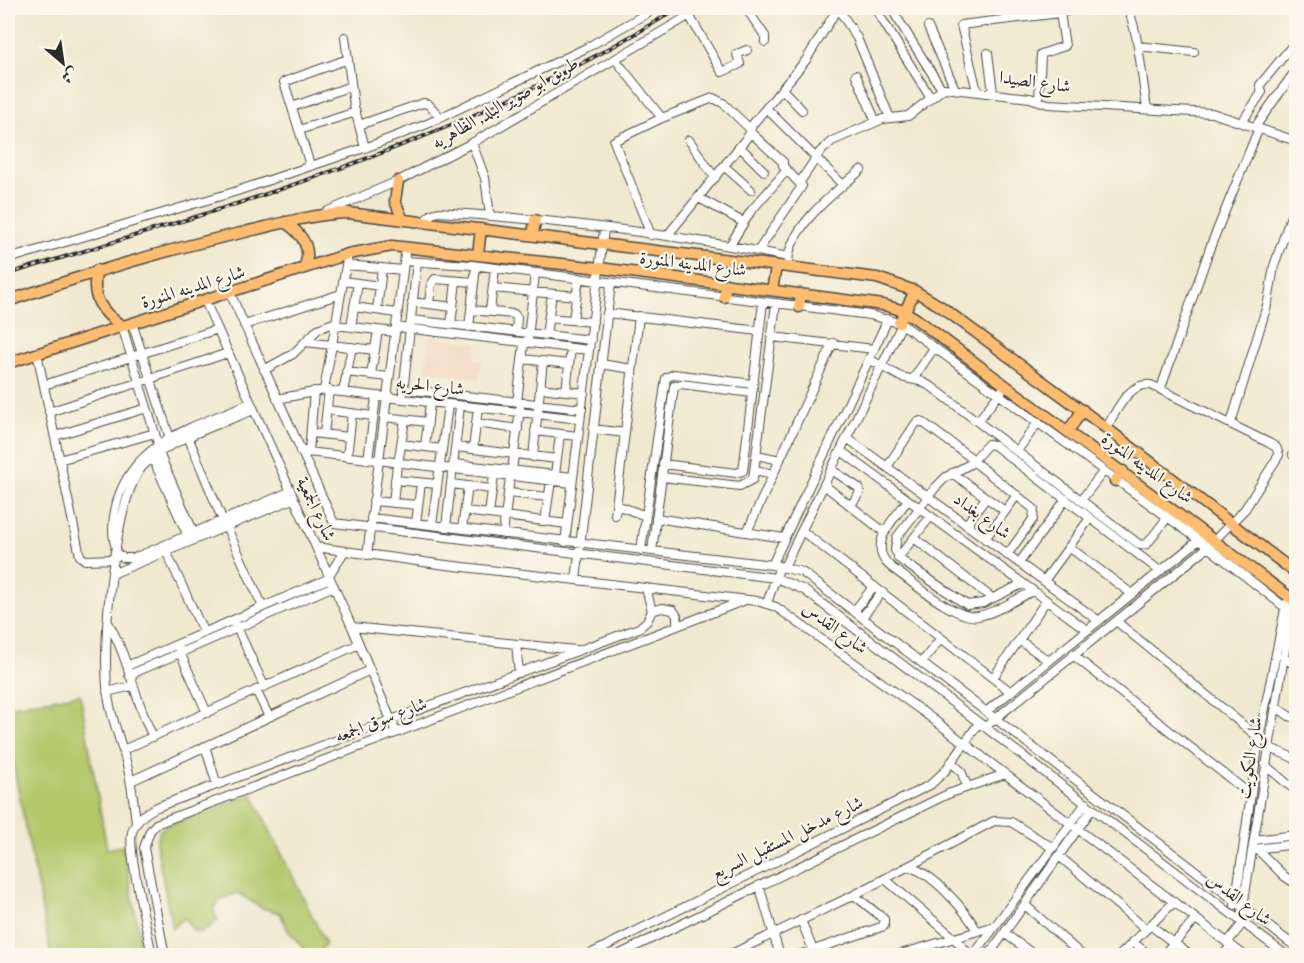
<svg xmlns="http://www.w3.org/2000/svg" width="1304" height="963" font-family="'IM FELL French Canon',Amiri,serif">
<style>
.built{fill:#f2d5be}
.green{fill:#b4c86c;stroke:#707a4c;stroke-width:1.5}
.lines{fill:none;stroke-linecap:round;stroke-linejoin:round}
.minor-casing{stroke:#494844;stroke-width:10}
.major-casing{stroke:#494844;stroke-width:13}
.minor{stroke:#fff;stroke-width:8}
.major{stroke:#fdbc70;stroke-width:10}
.rail-casing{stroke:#2b2b2b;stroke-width:4}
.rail{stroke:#fbf7ec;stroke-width:1.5;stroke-dasharray:4.5;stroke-linecap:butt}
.labels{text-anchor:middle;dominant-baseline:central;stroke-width:4.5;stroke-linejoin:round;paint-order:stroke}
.street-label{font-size:18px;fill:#2b2b2b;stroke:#fbf7ec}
</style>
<rect width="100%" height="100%" fill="#fbf7ec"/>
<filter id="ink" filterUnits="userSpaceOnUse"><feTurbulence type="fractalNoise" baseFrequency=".0167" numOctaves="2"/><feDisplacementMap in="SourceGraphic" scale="12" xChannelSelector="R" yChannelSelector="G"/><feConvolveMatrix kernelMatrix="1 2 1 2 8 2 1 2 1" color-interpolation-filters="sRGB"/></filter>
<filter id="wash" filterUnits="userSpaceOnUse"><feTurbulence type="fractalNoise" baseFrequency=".008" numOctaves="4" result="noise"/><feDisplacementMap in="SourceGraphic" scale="24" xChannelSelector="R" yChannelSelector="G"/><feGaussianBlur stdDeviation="1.35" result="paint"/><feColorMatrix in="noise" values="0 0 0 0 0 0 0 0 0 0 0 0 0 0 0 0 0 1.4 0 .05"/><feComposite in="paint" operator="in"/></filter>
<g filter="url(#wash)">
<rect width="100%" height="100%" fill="#f0e9cf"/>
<path class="built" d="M430 337 477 343 475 360 482 361 479 379 425 372Z"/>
<path class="green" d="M80 694 107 849 123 846 143 955H51L8 738V707Z
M252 794 326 944 315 955H309L288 930 280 913 262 908 238 893C228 896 217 899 213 910L218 920 203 932 194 931 184 918 172 928 156 843 160 830 168 825Z"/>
</g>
<g filter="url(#ink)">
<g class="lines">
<defs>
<path id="minor" d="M746 8 765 36V42
M838 8 857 38 890 118
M875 8 930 97
M891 8 941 88
M1128 8C1140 40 1141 74 1147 108
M689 15 722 72 740 64 737 54 747 50
M928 27 955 89
M345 37 354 106 365 148
M1138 46 1194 52
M988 53 993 93
M615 59 662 118
M856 75 876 122
M782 89 802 110
M977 91 961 25 1060 13 1077 8
M1039 101 1041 54 1065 46 1060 13
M292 107 351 86
M766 108 843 185
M1242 122 1262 92 1260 85 1296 41
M359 125 423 103 428 104 440 117
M1255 127 1296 70
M299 130 356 112
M750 132 783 162V166L802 186 758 251
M689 140 715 178
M472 143 485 178 490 216
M740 147 764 171
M310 165 284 82 348 59
M724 166 751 190
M800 182 820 152 832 141 883 119 908 116 944 88 1030 98 1048 104 1212 113 1296 141
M699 198 743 222
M326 212 398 181 472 143 702 8
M423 222 432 214 439 212C556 220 674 234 788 257
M651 235 614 141 662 118 713 98 723 103 750 129
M667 236 749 135 752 125 806 60 838 8
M730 245 751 211 787 170
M8 259 234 192 373 145 427 124 586 48 656 8
M404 261 472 265 870 315 902 324 1199 540 1296 616
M788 262C789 227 836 191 861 170
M346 265 403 270
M343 281 380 286
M493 288 576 296
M230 293 334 523 776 578 804 590 1287 956
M205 301 352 627 396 732
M412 302 453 307
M429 304 431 285 435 279 474 282
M354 307 397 313
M377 310 382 268
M471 310 514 314 517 318 516 332
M490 311 495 268
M607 313 759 331
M549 318 593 322
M411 320 591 340
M573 320 579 278
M132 323 170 438
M244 325 341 294
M335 325 395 332
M451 325 456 281
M122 326 158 444
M351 327 358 283
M396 327 589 350
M469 327 476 266
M546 335 552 294
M772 337 874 349
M528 338 535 273
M305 342 375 350
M37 353 80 556 85 560 114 559
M522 359 569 364
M869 359 901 377 920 381 932 387 1140 545 1147 544 1167 518
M601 364 632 369
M264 370 293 354 318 329 336 322
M346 372 389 377
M371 375 378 330
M913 379 934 348
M44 385 218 329
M540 388 584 393
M1161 388 1211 245 1259 128
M403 389 582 409
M324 390 348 254
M566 391 571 348
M343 392 352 347
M403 393 417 262
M277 399 324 390 580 419
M517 402 524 344
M327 410 373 416
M49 412 228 353
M384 417 428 422
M978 421 1006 385
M476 423 518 429
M1231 423 1268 302 1274 266 1296 201
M593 429 625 433
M535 431 578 436
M311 433 349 437
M324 434 329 390
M55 436 147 408
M847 438 1099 621
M189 439 223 521
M401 444 442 449
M425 447 430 403
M456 447 557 459
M473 449 478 408
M300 451 572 483
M841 451 1087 630
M1017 451 1037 424
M309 452 314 391
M159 453 194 533
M757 455 780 460
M1293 455 1296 457
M152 457 188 536
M347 457 352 413
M533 457 543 361
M59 460 155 433
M368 460 376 397
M973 461 1034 509 1033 519 1007 555
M398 464 405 420
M454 464 573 477
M663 464 736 473 743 471 763 302
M887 467 916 423 921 421 974 460
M512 470 520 409
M755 470 773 474
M832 470 859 488 860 492 851 505
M952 473 1005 511
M555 475 560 434
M662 477 740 486 753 479 776 304
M395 480 437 484
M451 484 492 489
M824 485 884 532
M509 493 548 497
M1082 499 1103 472
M908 500C894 519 865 546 891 567 910 580 957 621 978 616 996 613 1016 599 1033 591
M373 501 418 505
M393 503 397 464
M616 505 646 516
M465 511 567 524
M489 514 494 475
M615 515 639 316
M371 518 772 565 802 572 1296 947
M656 518 784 538
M545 521 551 481
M416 523 421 483
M432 525 448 405
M966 525 986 498
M446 527 460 406
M227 528 263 607
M462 529 468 486
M802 531 1011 692
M747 532 833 343
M503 534 510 477
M914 538 992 598
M985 539 1017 495
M565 542 604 230
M316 547 438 564 757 601 776 607 926 714 1245 956
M1069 547 1132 594
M116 548C111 533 113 517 117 502 134 440 198 426 250 403
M165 549 204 633
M641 550 666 378 674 374 753 384
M652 551 674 386 681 384 752 393
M115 553 124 558H134L289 492
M367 555 406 247
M898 558 931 516
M1019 563 1066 499
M772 565 888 319
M784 567 902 324
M112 574 293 499
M329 575 344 552
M576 580 611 283
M1044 581 1090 518
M1022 584 983 603 967 605 902 561 895 550 897 537 935 488 946 477 970 464 988 444 994 445 1160 571
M767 603 780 566
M855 610 874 586
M652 611 662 608 673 610 677 616V625
M863 616 882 592
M1116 621 1259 738
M235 623 264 686
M109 624C129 659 135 701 153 737
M352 627 575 650
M1019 640 1049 661
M516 644 519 673
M178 648 207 713
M1073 655 1251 795
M1283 657 1296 666
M922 662 941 638
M127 666 330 578
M129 675 334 586
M993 678 1046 601
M256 690 269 717
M107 692 132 686
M1275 706 1289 716 1296 718
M987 711 1199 540
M985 727 1208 547 1245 509 1279 455 1276 447 1269 443 1151 385C1128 382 1117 411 1106 428
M205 746 217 785
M1268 747 1296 759
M123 750 359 644
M951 762 961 771 967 786
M1265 765 1296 791
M131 781 370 670
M136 823C134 804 132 784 127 765 121 741 111 719 108 695 101 650 113 496 144 465 168 440 221 424 253 410
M1254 840 1296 835
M1254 849 1296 844
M1257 849 1284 876 1296 884
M1059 856 1146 929
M907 867C930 869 967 912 977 931
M885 879 954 938 971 956
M759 885 780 956
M1025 905 1083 956
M1235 905 1259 738 1286 604
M1242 912 1292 608
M801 920 813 950
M1150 925 1191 956
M1004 933 1036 956
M1132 942 1151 956
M1227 943 1243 923
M152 956C148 932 127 850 132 832 136 820 146 812 157 807L639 628 647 621 652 611 646 588
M165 956 144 848 150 831 156 824 743 601
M586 956 930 785 945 771 979 723
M616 956 948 794 1005 774
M727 956 854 895 994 821 1011 822 1053 848
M796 956 884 926V919L854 895
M894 956 995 926
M973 956 1086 803
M988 956 1092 809
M1119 956 1174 902
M1162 956 1196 919
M1223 956 1231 945"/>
<path id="major" d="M398 181 395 201 403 220
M285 222C302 234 313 248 304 268
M533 235 535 220
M478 254 481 229
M97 270C90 296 101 312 122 326
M772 290 776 267
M724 297 726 284
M8 301C86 274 164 250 245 232 279 224 313 214 348 213L877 278 915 291 940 306 1106 428 1296 573
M799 307 801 294
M899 323 915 291
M8 363 348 254 392 246 600 268 883 305 901 310 915 318 1296 602
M1068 431 1083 410
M1115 481 1123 471"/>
</defs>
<use href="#minor" class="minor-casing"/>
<use href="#major" class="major-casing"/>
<use href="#minor" class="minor"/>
<use href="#major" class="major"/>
<defs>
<path id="rail" d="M8 274C243 203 468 140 678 8"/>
</defs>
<use href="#rail" class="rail-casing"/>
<use href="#rail" class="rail"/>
</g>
</g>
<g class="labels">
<g class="street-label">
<text transform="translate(1035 82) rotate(8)">شارع الصيدا</text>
<text transform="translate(505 103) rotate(-30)">طريق ابو صوير البلد, الظاهريه</text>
<text transform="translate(693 264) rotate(7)">شارع المدينه المنورة</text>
<text transform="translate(193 287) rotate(-17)">شارع المدينه المنورة</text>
<text transform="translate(430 386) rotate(6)">شارع الحريه</text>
<text transform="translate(1147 468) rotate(36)">شارع المدينه المنورة</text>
<text transform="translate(316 509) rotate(65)">شارع الجمعية</text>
<text transform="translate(982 516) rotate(36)">شارع بغداد</text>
<text transform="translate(835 628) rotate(36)">شارع القدس</text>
<text transform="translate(381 720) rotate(-21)">شارع سوق الجمعه</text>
<text transform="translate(1250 758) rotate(-81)">شارع الكويت</text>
<text transform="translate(787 838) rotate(-26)">شارع مدخل المستقبل السريع</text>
<text transform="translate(1239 899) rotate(37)">شارع القدس</text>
</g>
</g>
<rect width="1304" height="963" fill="none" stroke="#fbf7ec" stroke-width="30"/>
<g transform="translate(63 63) rotate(151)" stroke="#fbf7ec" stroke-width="4.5" paint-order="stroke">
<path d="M0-4.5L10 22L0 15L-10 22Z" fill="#2b2b2b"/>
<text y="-9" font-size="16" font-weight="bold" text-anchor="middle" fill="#2b2b2b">ش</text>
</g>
</svg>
